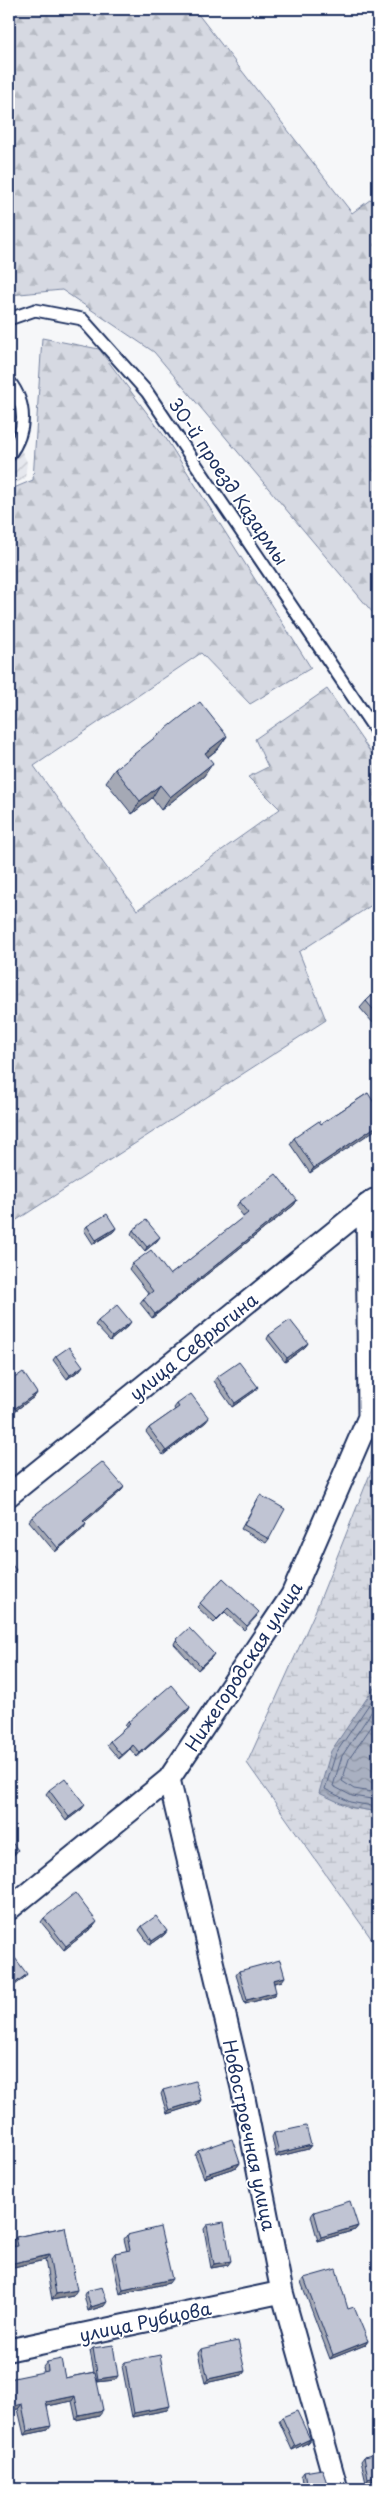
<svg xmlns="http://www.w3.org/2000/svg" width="387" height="2498" font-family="'Playpen Sans',sans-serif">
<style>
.industrial{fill:url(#industrial-furrows)}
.forest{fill:url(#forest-firs);stroke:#7884a0}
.wetland{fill:url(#wetland-marsh);stroke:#7884a0}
.water{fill:url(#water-waves);stroke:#707c99}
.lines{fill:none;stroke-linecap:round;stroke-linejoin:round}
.shore{stroke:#546386;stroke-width:1}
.lane-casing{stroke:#1b2f5e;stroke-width:15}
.street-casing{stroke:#1b2f5e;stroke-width:25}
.lane{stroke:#fff;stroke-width:11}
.street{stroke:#fff;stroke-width:21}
.wall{fill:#a5a9b5;stroke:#1b2f5e}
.shaded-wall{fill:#868994;stroke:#1b2f5e}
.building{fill:#c0c4d3;stroke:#1b2f5e}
.labels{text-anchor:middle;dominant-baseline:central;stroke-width:4;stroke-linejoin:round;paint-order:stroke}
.street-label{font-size:18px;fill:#1b2f5e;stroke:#fff}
</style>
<defs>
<pattern id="industrial-furrows" width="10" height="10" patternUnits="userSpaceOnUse" patternTransform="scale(1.25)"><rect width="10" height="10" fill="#e6e8ee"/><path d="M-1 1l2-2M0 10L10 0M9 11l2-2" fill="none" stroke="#c5c7ce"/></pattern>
<pattern id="forest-firs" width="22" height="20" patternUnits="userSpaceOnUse" patternTransform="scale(1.25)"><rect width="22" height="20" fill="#d6d9e2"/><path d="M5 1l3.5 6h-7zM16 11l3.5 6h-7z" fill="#b7bbc4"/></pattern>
<pattern id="wetland-marsh" width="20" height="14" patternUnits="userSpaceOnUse" patternTransform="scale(1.25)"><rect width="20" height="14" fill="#d6d9e2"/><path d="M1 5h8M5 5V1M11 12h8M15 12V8" fill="none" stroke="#b7bbc4"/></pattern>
<pattern id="water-waves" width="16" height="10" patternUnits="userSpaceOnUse" patternTransform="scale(1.25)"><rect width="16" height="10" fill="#a9b0c1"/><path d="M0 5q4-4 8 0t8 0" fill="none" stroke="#8990a0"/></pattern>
</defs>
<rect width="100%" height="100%" fill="#f6f7f9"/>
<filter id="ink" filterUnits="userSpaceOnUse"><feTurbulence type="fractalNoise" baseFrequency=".02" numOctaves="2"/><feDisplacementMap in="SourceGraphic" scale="10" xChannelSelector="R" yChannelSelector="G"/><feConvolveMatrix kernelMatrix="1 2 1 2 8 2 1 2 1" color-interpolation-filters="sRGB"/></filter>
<g filter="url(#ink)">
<path class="industrial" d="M9 425 27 462 25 479 9 486Z"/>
<path class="forest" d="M9 9H194L352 213 378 194V619L154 352 62 290 9 295Z
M42 338 99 349 165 437 311 668 250 704 201 653 34 766 137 910 280 809 248 777 268 767 255 739 327 689 378 763V901L299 952 326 1020 9 1225V490L33 480Z"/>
<path class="wetland" d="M378 1454V1682L356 1718 349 1807 378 1812V1948L247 1763 315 1612Z"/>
<path class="water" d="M378 1682V1812L349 1807 319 1793 331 1751Z"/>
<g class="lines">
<path class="shore" d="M378 1691 336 1753 325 1789 350 1802 378 1807
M378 1702 342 1756 333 1786 352 1796 378 1800
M378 1717 349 1759 342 1781 354 1789 378 1793"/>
<defs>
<path id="lane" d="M375 9 378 14
M9 319 35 310 82 319 147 392 378 734
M9 381C27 404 27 431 9 455"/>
<path id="street" d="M9 1495 374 1200
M169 1779 242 2088 282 2292 337 2489
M9 1909 169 1779 292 1595 369 1417 367 1205
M9 2350 282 2292"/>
</defs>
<use href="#lane" class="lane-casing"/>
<use href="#street" class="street-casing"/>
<use href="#lane" class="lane"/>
<use href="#street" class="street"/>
</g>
<path class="wall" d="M227 736 218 749 208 757 204 776 161 810 152 798 132 814 106 782 115 769Z
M378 990V1021L374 1024 360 1008 366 1001Z
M368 1093 310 1173 290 1144 294 1138 321 1124Z
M297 1200 294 1205 152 1318 140 1303 143 1299 149 1294 129 1269 132 1264 170 1275 244 1217 236 1207 239 1202Z
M87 1226 116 1228 113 1232 93 1244 84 1230Z
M133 1230 157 1241 145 1251 131 1234Z
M98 1321 128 1326 110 1341 95 1325Z
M269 1335 308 1343 305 1347 285 1362 267 1339Z
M56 1356 80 1370 67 1379 53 1360Z
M217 1377 255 1391 232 1407 214 1381Z
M9 1382 37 1393 34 1397 12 1413 9 1408Z
M177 1404 206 1422 163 1455 146 1432 149 1428 175 1410 174 1408Z
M124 1487 121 1491 84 1522V1528L55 1552 29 1521 32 1517Z
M260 1495 269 1539 266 1543 241 1529Z
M223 1578 257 1616 244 1630 225 1612 214 1623 197 1607Z
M176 1640 211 1658 198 1670 174 1644Z
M190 1707 188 1711 137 1757 130 1749 119 1759 107 1745 110 1741 127 1727 125 1726 128 1722Z
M49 1790 82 1809 66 1821 46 1794Z
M44 1918 94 1926 64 1950 41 1922Z
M142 1926 167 1931 164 1935 150 1945 139 1930Z
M239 1971 282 1981 274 1983V1996L245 2004 236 1975Z
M163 2090 201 2100 198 2104 167 2114 161 2094Z
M274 2133 311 2145 308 2149 276 2157 272 2137Z
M198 2151 240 2163 237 2167 204 2178 195 2155Z
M314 2212 358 2226 355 2230 318 2241 311 2216Z
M207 2225 228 2265 211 2268 204 2229Z
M65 2227 73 2296 52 2300 45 2260 9 2268V2247L14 2246 13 2242 16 2237Z
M127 2235 169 2283 120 2294 112 2257 115 2253 127 2251 124 2239Z
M304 2278 348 2309 368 2341 365 2345 330 2359 301 2282Z
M86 2291 104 2306 88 2311 84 2295Z
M93 2348 115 2380 97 2382 99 2415 76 2420 72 2401 47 2406 48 2430 24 2435 18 2409 44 2372 43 2367 47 2362 65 2378 94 2372 90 2351Z
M201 2349 245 2371 242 2375 205 2383 198 2353Z
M125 2362 167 2410 132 2417 122 2366Z
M282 2417 310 2439 307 2443 292 2450 279 2421Z
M378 2454V2480L366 2483 361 2461 364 2457Z
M304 2472 329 2489H303L301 2476Z"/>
<path class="shaded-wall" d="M227 736 218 749 196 766 205 753Z
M213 763 204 776 161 810 170 797Z
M160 785 152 798 132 814 140 801Z
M378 1125V1128L310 1173 314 1168Z
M297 1200 294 1205 152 1318 155 1314Z
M116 1228 113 1232 93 1244 96 1240Z
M160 1237 157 1241 145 1251 147 1247Z
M131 1322 128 1326 110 1341 112 1337Z
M308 1343 305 1347 285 1362 287 1358Z
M83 1366 80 1370 67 1379 70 1375Z
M258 1387 255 1391 232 1407 235 1403Z
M37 1393 34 1397 12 1413 14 1409Z
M209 1418 206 1422 163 1455 166 1451Z
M124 1487 121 1491 81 1525 83 1521Z
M86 1524 84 1528 55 1552 58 1548Z
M214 1654 211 1658 198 1670 201 1666Z
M190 1707 188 1711 137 1757 140 1753Z
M133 1745 130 1749 119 1759 121 1755Z
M85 1805 82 1809 66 1821 69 1817Z
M18 1850 15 1854 9 1859V1857Z
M97 1922 94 1926 64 1950 66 1946Z
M167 1931 164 1935 150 1945 152 1941Z
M27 1974 24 1978 9 1990V1988Z
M285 1977 282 1981 270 1984 273 1980Z
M276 1992 274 1996 245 2004 247 2000Z
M201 2100 198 2104 167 2114 169 2110Z
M311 2145 308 2149 276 2157 279 2153Z
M240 2163 237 2167 204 2178 206 2174Z
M358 2226 355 2230 318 2241 321 2237Z
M49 2255 45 2260 9 2268V2264Z
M231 2261 228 2265 211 2268 214 2264Z
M172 2279 169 2283 120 2294 123 2290Z
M77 2290 73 2296 52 2300 56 2294Z
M107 2302 104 2306 88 2311 91 2307Z
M368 2341 365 2345 330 2359 333 2355Z
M245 2371 242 2375 205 2383 208 2379Z
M118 2376 115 2380 95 2382 98 2379Z
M75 2396 72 2401 43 2407 46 2402Z
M22 2404 18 2409 9 2411V2407Z
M170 2406 167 2410 132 2417 134 2413Z
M103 2410 99 2415 76 2420 79 2415Z
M51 2426 48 2430 24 2435 27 2431Z
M310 2439 307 2443 292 2450 295 2446Z
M378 2476V2480L366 2483 368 2479Z"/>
<path class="building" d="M200 702 227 736 205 753 213 763 170 797 160 785 140 801 115 769Z
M378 990V1015L366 1001Z
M368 1093 378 1109V1125L314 1168 294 1138 319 1121 321 1124Z
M276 1174 297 1200 155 1314 143 1299 153 1291 132 1264 151 1250 170 1275 248 1213 239 1202Z
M107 1214 116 1228 96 1240 87 1226Z
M146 1220 160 1237 147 1247 133 1230Z
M117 1305 131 1322 112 1337 98 1321Z
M290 1320 308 1343 287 1358 269 1335Z
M69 1347 83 1366 70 1375 56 1356Z
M239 1362 258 1387 235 1403 217 1377Z
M23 1372 37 1393 14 1409 10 1403 9 1404V1382Z
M191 1394 209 1418 166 1451 149 1428 179 1407 177 1404Z
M102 1462 124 1487 83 1521 86 1524 58 1548 32 1517Z
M260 1495 285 1509 269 1539 244 1525Z
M9 1561 16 1570 9 1576Z
M223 1578 259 1612 247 1626 228 1608 217 1619 200 1603Z
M189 1628 214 1654 201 1666 176 1640Z
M171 1685 190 1707 140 1753 133 1745 121 1755 110 1741 130 1724 128 1722Z
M65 1778 85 1805 69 1817 49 1790Z
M9 1839 18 1850 9 1857Z
M75 1893 97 1922 66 1946 44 1918Z
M156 1916 167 1931 152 1941 142 1926Z
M9 1950 27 1974 9 1988Z
M280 1960 285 1977 273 1980 276 1992 247 2000 239 1971Z
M195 2081 201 2100 169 2110 163 2090Z
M306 2126 311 2145 279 2153 274 2133Z
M232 2139 240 2163 206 2174 198 2151Z
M350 2201 358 2226 321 2237 314 2212Z
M224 2222 231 2261 214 2264 207 2225Z
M65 2227 77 2290 56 2294 49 2255 9 2264V2247L18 2246 16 2237Z
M160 2227 172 2279 123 2290 115 2253 130 2250 127 2235Z
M336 2269 348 2309 354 2307 368 2341 333 2355 304 2278Z
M102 2287 107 2302 91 2307 86 2291Z
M238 2341 245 2371 208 2379 201 2349Z
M113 2345 118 2376 98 2379 93 2348Z
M160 2355 170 2406 134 2413 125 2362Z
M61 2359 65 2378 95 2372 103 2410 79 2415 75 2396 46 2402 51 2426 27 2431 22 2404 9 2407V2379L48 2371 47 2362Z
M297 2411 310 2439 295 2446 282 2417Z
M378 2454V2476L368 2479 364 2457Z
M322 2469 329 2489H307L304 2472Z"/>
</g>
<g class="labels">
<g class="street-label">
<text transform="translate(229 481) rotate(56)">30-й проезд Казармы</text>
<text transform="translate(193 1346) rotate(-39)">улица Севрюгина</text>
<text transform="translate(243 1666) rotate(-57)">Нижегородская улица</text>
<text transform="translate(250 2135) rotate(78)">Новостроечная улица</text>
<text transform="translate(145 2321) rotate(-12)">улица Рубцова</text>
</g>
</g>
<rect width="387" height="2498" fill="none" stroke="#fff" stroke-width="30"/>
<rect x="15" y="15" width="357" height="2468" fill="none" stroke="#1b2f5e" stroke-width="2" filter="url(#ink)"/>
</svg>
